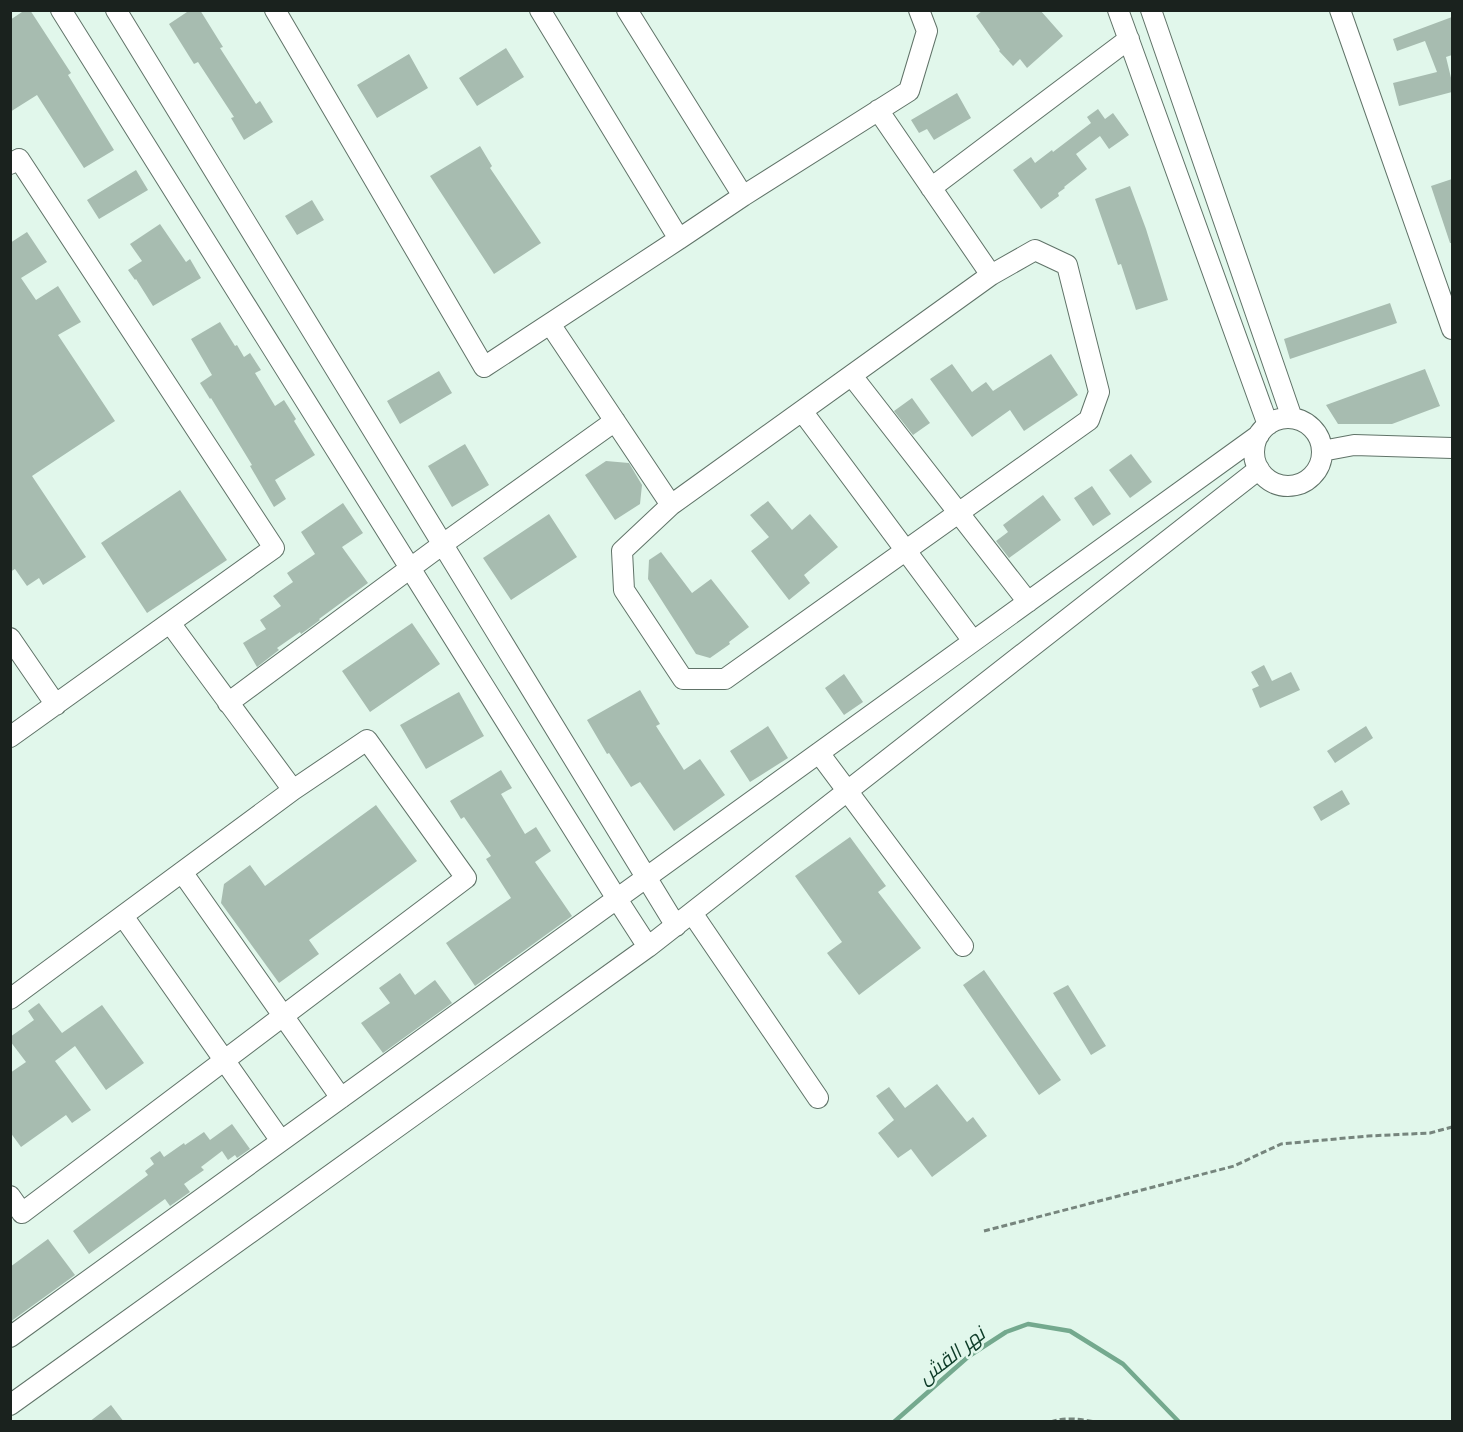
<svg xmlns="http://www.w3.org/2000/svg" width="1463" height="1432" font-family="'Noto Serif',Cairo,serif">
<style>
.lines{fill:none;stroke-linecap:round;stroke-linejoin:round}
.stream{stroke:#74a98e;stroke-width:4.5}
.building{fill:#a7bcb0}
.minor-casing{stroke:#607368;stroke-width:22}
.path{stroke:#76857d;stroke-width:3;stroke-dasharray:6 3;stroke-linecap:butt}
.minor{stroke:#fff;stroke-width:20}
.labels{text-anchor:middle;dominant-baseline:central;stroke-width:5;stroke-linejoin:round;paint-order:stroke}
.water-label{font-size:20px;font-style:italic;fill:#0e3c28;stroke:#e1f7eb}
</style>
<rect width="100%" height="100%" fill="#e1f7eb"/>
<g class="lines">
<path class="stream" d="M894 1422 969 1356 1006 1332 1028 1324 1070 1331 1123 1364 1179 1422"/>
</g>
<path class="building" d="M25 10H30L71 73 68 75 114 150 84 168 37 95 10 112V20Z
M190 10H200L223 47 220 48 256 104 260 101 273 122 244 140 231 118 234 117 198 62 194 64 169 24Z
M983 10H1040L1063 36 1027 68 1020 59 1013 66 999 51 1000 50 976 16Z
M1452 17V55L1446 57 1452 82V92L1399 106 1393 83 1437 72 1425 41 1397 51 1393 39Z
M506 48 524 77 477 106 459 78Z
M409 54 428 88 377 118 357 85Z
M957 93 971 118 934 140 927 129 919 133 911 120Z
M1098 109 1105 119 1113 113 1129 135 1109 149 1100 136 1076 154 1087 169 1064 187 1065 188 1058 193 1059 196 1041 209 1013 170 1031 157 1035 163 1052 150 1053 152 1091 123 1087 117Z
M480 146 492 166 490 168 541 243 494 274 430 176Z
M136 170 148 190 99 219 87 200Z
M1452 179V243H1450L1431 186Z
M1130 186 1146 229 1168 300 1136 310 1121 264 1118 265 1095 199Z
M312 200 324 220 297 235 285 216Z
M160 224 186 262 190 259 201 278 153 306 136 279 135 280 128 270 142 261 130 244Z
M27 232 47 262 21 278 36 300 58 286 81 322 58 335 115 421 32 476 86 557 43 585 39 578 27 586 15 569 10 572V243Z
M1390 303 1397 323 1290 359 1284 339Z
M220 322 235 346 237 345 244 357 250 353 261 370 255 373 275 406 284 400 296 419 294 421 315 455 275 480 286 499 274 507 250 466 252 465 211 398 210 399 200 383 212 375 191 339Z
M1051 354 1078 395 1024 431 1010 410 972 437 930 379 952 364 972 392 986 382 993 391Z
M1425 369 1440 406 1392 424H1338L1326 405Z
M439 371 452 393 400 424 387 401Z
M912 398 930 423 913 435 894 411Z
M465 444 489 485 452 507 428 466Z
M1131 454 1152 482 1130 498 1109 470Z
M606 461 629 463 642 485 640 504 615 520 585 475Z
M1092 486 1111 514 1093 526 1074 498Z
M180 490 227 560 147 613 101 543Z
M1043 495 1061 520 1009 558 996 541 1008 532 1003 525Z
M768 501 792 530 810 514 838 547 804 575 810 583 789 600 751 551 769 537 750 515Z
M343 503 363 533 342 547 368 583 319 619 320 620 301 634 300 632 277 648 279 650 257 667 243 643 266 629 260 620 281 606 273 596 293 582 287 573 315 554 301 532Z
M549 514 577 557 511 600 483 558Z
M661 552 692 593 711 579 749 627 729 642 730 644 710 658 696 654 648 579 649 560Z
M412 623 440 664 370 712 342 671Z
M1264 665 1272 681 1291 672 1300 690 1260 708 1252 689 1259 686 1251 672Z
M844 674 863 702 844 715 825 688Z
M640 690 660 724 656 726 684 770 700 759 725 795 674 831 640 782 631 787 609 753 607 754 587 720Z
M459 692 484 736 426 769 400 725Z
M768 726 788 758 750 782 730 751Z
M1366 726 1373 738 1335 763 1327 751Z
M501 770 512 788 501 794 525 834 536 827 551 851 535 862 572 916 475 986 446 943 511 898 486 859 491 856 464 817 461 819 450 801Z
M1342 790 1350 804 1321 821 1313 807Z
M376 805 417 861 309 940 319 954 279 983 221 903 224 884 250 865 265 886Z
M850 837 886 886 878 892 921 948 859 995 827 953 842 942 795 876Z
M984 970 1061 1080 1039 1095 963 985Z
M400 973 415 995 435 980 452 1003 383 1053 361 1023 390 1003 379 988Z
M1068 985 1106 1046 1091 1055 1053 993Z
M39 1003 62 1033 102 1005 144 1063 106 1090 75 1046 55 1061 91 1110 72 1123 66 1115 21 1147 10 1132V1073L26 1062 10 1041V1037L34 1020 28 1011Z
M937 1084 967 1122 973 1117 987 1136 932 1177 911 1149 898 1158 878 1133 894 1120 876 1096 889 1087 905 1108Z
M232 1124 250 1149 237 1158 235 1155 228 1160 222 1151 201 1167 204 1170 184 1184 190 1192 170 1206 165 1199 89 1254 73 1231 148 1175 145 1171 154 1164 150 1158 160 1151 164 1157 184 1143 185 1145 204 1132 210 1140Z
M48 1239 75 1275 10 1322V1267Z
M111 1405 124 1422H89Z"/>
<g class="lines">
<defs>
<path id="minor" d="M61 10 617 899 648 947
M116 10 676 926
M275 10 484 367 679 239
M540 10 679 239 743 196 627 10
M1118 10 1268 425
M1151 10 1292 418
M1340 10 1452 329
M10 164 19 159 274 548 10 737
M931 188 1129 39
M743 196 909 91 927 31 919 10
M550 324 671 505 991 275 878 110
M852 376 1028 602
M802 411 973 641
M1254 452a34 34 0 1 1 68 0a34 34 0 1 1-68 0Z
M1322 451 1354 445 1452 448
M671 505 622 551 624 590 683 679H725L1089 420 1099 392 1067 265 1035 250 991 275
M170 623 293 790
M10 638 56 705
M228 703 443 544 615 421
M819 753 963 946
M182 872 341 1098
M692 913 818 1098
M123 916 281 1141
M10 999 293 790 367 740 466 878 22 1213 10 1196
M10 1337 1259 435
M10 1405 648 947 1259 469"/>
</defs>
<use href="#minor" class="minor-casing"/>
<path class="path" d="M984 1231 1234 1166 1281 1144 1368 1136 1430 1133 1452 1127
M1051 1422C1064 1417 1081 1419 1095 1422"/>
<use href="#minor" class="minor"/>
</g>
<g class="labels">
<g class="water-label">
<text transform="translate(951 1355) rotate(-38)">نهر القش</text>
</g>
</g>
<rect width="1463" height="1432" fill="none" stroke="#1a221e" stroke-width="24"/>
</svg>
